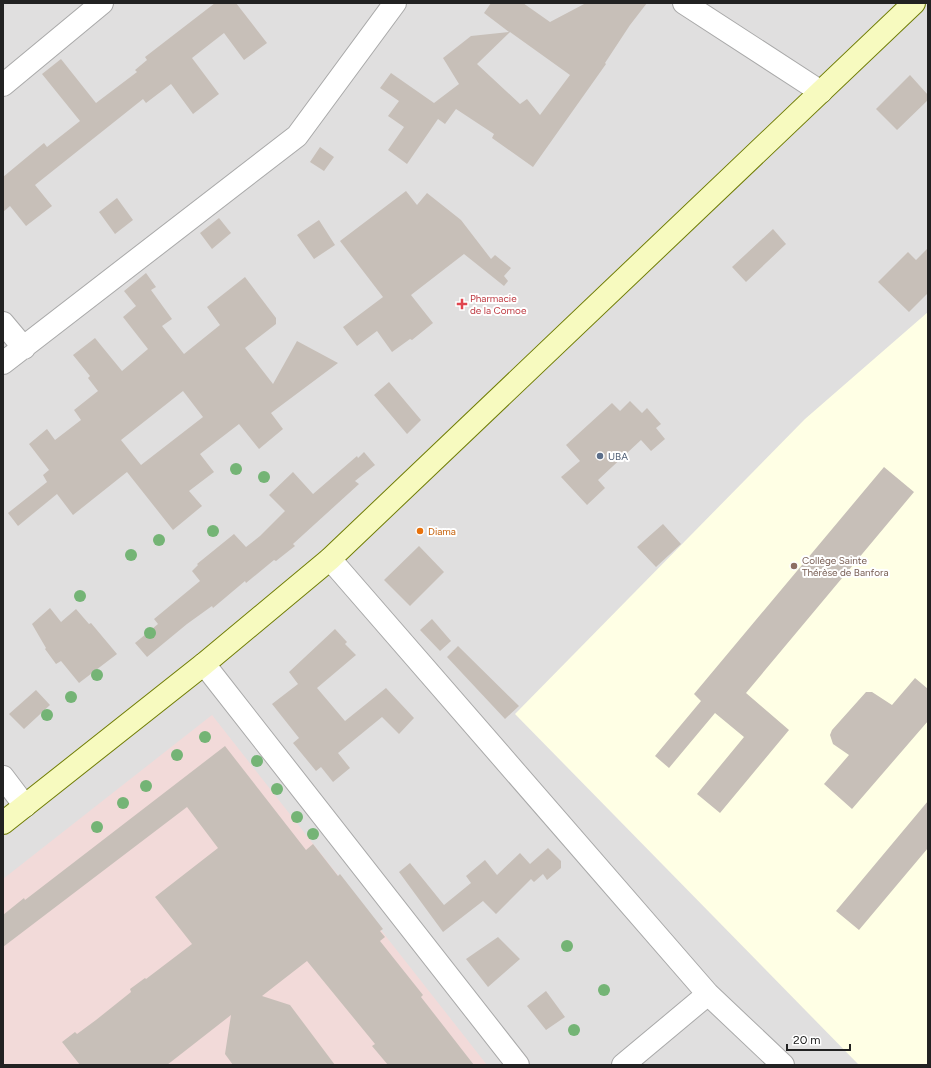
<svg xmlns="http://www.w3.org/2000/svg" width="931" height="1068" font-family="Figtree,sans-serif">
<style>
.residential{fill:#e0dfdf}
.commercial{fill:#f2dad9}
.education{fill:#ffffe5}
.building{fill:#c7bfb8;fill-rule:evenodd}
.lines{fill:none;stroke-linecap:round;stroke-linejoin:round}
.minor-casing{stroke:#a9a9a9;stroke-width:24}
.secondary-casing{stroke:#707d05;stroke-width:24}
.minor{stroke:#fff;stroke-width:22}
.secondary{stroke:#f7fabf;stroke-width:22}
.tree{fill:#74b475}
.health-dot{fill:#e0444e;stroke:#fff;stroke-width:1.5}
.service-dot{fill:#5c6f8a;stroke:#fff;stroke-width:1.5}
.food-dot{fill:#e8710a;stroke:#fff;stroke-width:1.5}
.education-dot{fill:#8d6e63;stroke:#fff;stroke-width:1.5}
.labels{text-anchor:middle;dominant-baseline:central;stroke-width:4;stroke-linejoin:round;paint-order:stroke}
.health-label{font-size:10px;fill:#be3a42;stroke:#fff;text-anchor:start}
.service-label{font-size:10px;fill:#4e5e75;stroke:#fff;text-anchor:start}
.food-label{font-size:10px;fill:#c56008;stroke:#fff;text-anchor:start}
.education-label{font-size:10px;fill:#785e54;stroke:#fff;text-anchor:start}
</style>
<rect width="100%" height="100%" fill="#f2efe9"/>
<path class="residential" d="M3 3H928V1065H3Z"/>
<path class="commercial" d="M212 715 487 1065H3V879Z"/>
<path class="education" d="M928 312V1065H859L515 714 805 419Z"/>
<path class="building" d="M215 3H236L267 43 244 60 224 33 192 58 219 94 193 114 171 84 146 103 143 99 35 185 52 206 26 226 10 206 3 212V177L44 143 47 147 80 121 42 74 61 59 96 103 137 72 135 70 147 60 145 57Z
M491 3H523L550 22 586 3H647L630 25 605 63 606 64 533 167 492 138 494 134 456 109 445 124 438 119 407 164 388 150 404 127 388 116 399 101 380 88 391 73 434 103 459 84 443 58 471 36 509 32 484 13ZM510 32 570 75 540 115 527 99 520 104 477 64Z
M910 75 928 95V100L897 130 876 109Z
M320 147 334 157 324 171 310 162Z
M406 191 417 205 427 193 461 220 491 259 495 255 511 268 504 276 508 281 504 286 464 254 411 295 433 323 412 340 410 339 392 352 377 331 357 346 343 327 383 297 340 241Z
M117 198 133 220 115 234 99 212Z
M219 218 231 233 212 249 200 233Z
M319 220 335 245 314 259 297 235Z
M773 229 786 244 746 282 732 267Z
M928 248V293L909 312 878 282 908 252 916 260Z
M146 273 156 287 151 290 172 319 162 326 184 354 220 325 207 307 245 277 276 318V324L245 348 273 384 297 341 338 363 271 413 283 429 259 449 239 424 200 454 214 472 189 491 202 506 173 530 127 472 73 515 57 494 18 526 8 513 47 482 43 475 49 470 29 444 47 429 55 440 81 420 74 410 98 391 88 378 90 376 73 355 95 338 122 371 148 349 123 317 136 306 124 291ZM183 391 203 417 141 465 121 440Z
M389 382 421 420 407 434 374 395Z
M630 401 642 413 647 408 661 424 656 428 665 439 651 451 641 440 598 480 605 488 587 505 561 477 580 461 566 445 612 403 620 411Z
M364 452 375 465 355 481 359 484 293 544 295 546 276 561 274 560 246 583 245 581 213 608 212 606 187 624 147 657 135 643 158 624 154 619 200 581 192 571 198 565 197 564 234 534 246 547 260 536 285 511 269 495 293 472 313 494 357 456 358 458Z
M884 467 914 492 746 693 789 730 720 813 697 794 744 737 715 713 669 768 655 756 701 701 694 694Z
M663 524 681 544 656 567 637 547Z
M419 546 444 572 410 606 384 580Z
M50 608 61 622 76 609 89 624 91 623 117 654 79 683 61 661 56 664 45 649 46 648 32 624Z
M432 619 451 641 440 651 420 630Z
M335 629 347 642 345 644 356 655 317 688 345 721 386 688 414 718 399 734 382 717 338 753 350 768 333 782 321 767 316 771 293 743 299 738 272 704 298 684 289 672Z
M458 646 519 706 505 719 447 657Z
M915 678 928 689V721L852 809 824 784 849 755 833 744 830 735 832 730 866 692H872L892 705Z
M36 690 50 705 24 729 9 714Z
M225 746 306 850 313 844 338 876 340 874 383 929 380 931 385 937 380 941 423 995 421 997 474 1065H388L372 1046 375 1044 307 961 262 996 290 1005 335 1065H233L225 1054 231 1015 167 1065H80L62 1042 75 1032 77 1034 96 1020 131 992 130 989 145 978 146 979 192 944 155 897 218 848 187 807 3 947V915L24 898 25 900Z
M928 801V848L859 930 836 911Z
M548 848 561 861V868L547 880 543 874 534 882 531 879 496 914 483 901 443 932 399 872 410 863 444 905 471 883 466 876 485 860 497 875 520 853 530 864Z
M498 937 520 959 488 987 466 959Z
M546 991 565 1017 546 1030 527 1006Z"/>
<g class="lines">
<defs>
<path id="minor" d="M684 3 821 92
M3 85 102 3
M3 323 24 348
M3 363 297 136 395 3
M330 559 708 994 783 1065
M204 664 518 1065
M3 777 25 806
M623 1065 708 994"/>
<path id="secondary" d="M3 823 204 664 330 559 914 3"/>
</defs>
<use href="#minor" class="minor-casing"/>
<use href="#secondary" class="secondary-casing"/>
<use href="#minor" class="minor"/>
<use href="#secondary" class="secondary"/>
</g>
<g class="tree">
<circle cx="236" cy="469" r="6"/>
<circle cx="264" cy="477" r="6"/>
<circle cx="213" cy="531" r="6"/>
<circle cx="159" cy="540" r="6"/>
<circle cx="131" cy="555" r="6"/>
<circle cx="80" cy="596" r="6"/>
<circle cx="150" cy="633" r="6"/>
<circle cx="97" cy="675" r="6"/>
<circle cx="71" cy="697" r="6"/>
<circle cx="47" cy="715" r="6"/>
<circle cx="205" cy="737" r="6"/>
<circle cx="177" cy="755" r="6"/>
<circle cx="257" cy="761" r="6"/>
<circle cx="146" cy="786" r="6"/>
<circle cx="277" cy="789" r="6"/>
<circle cx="123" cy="803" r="6"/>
<circle cx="297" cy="817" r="6"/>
<circle cx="97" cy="827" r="6"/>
<circle cx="313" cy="834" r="6"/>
<circle cx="567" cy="946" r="6"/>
<circle cx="604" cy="990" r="6"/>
<circle cx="574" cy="1030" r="6"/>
</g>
<path class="health-dot" d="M460 298h4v4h4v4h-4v4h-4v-4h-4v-4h4z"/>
<circle class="service-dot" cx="600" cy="456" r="4"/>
<circle class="food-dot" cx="420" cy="531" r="4"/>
<circle class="education-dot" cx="794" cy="566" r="4"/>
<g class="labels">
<g class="health-label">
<text x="470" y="298">Pharmacie<tspan x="470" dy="12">de la Comoe</tspan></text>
</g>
<g class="service-label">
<text x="608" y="456">UBA</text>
</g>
<g class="food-label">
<text x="428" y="531">Diama</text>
</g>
<g class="education-label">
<text x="802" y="560">Collège Sainte<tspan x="802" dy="12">Thérèse de Banfora</tspan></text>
</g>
</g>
<rect width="931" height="1068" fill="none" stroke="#222222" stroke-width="8"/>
<path d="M787 1044v6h63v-6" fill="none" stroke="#222222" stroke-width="2"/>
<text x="793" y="1044" font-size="12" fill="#222222" stroke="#ffffff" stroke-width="3" paint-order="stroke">20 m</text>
</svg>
